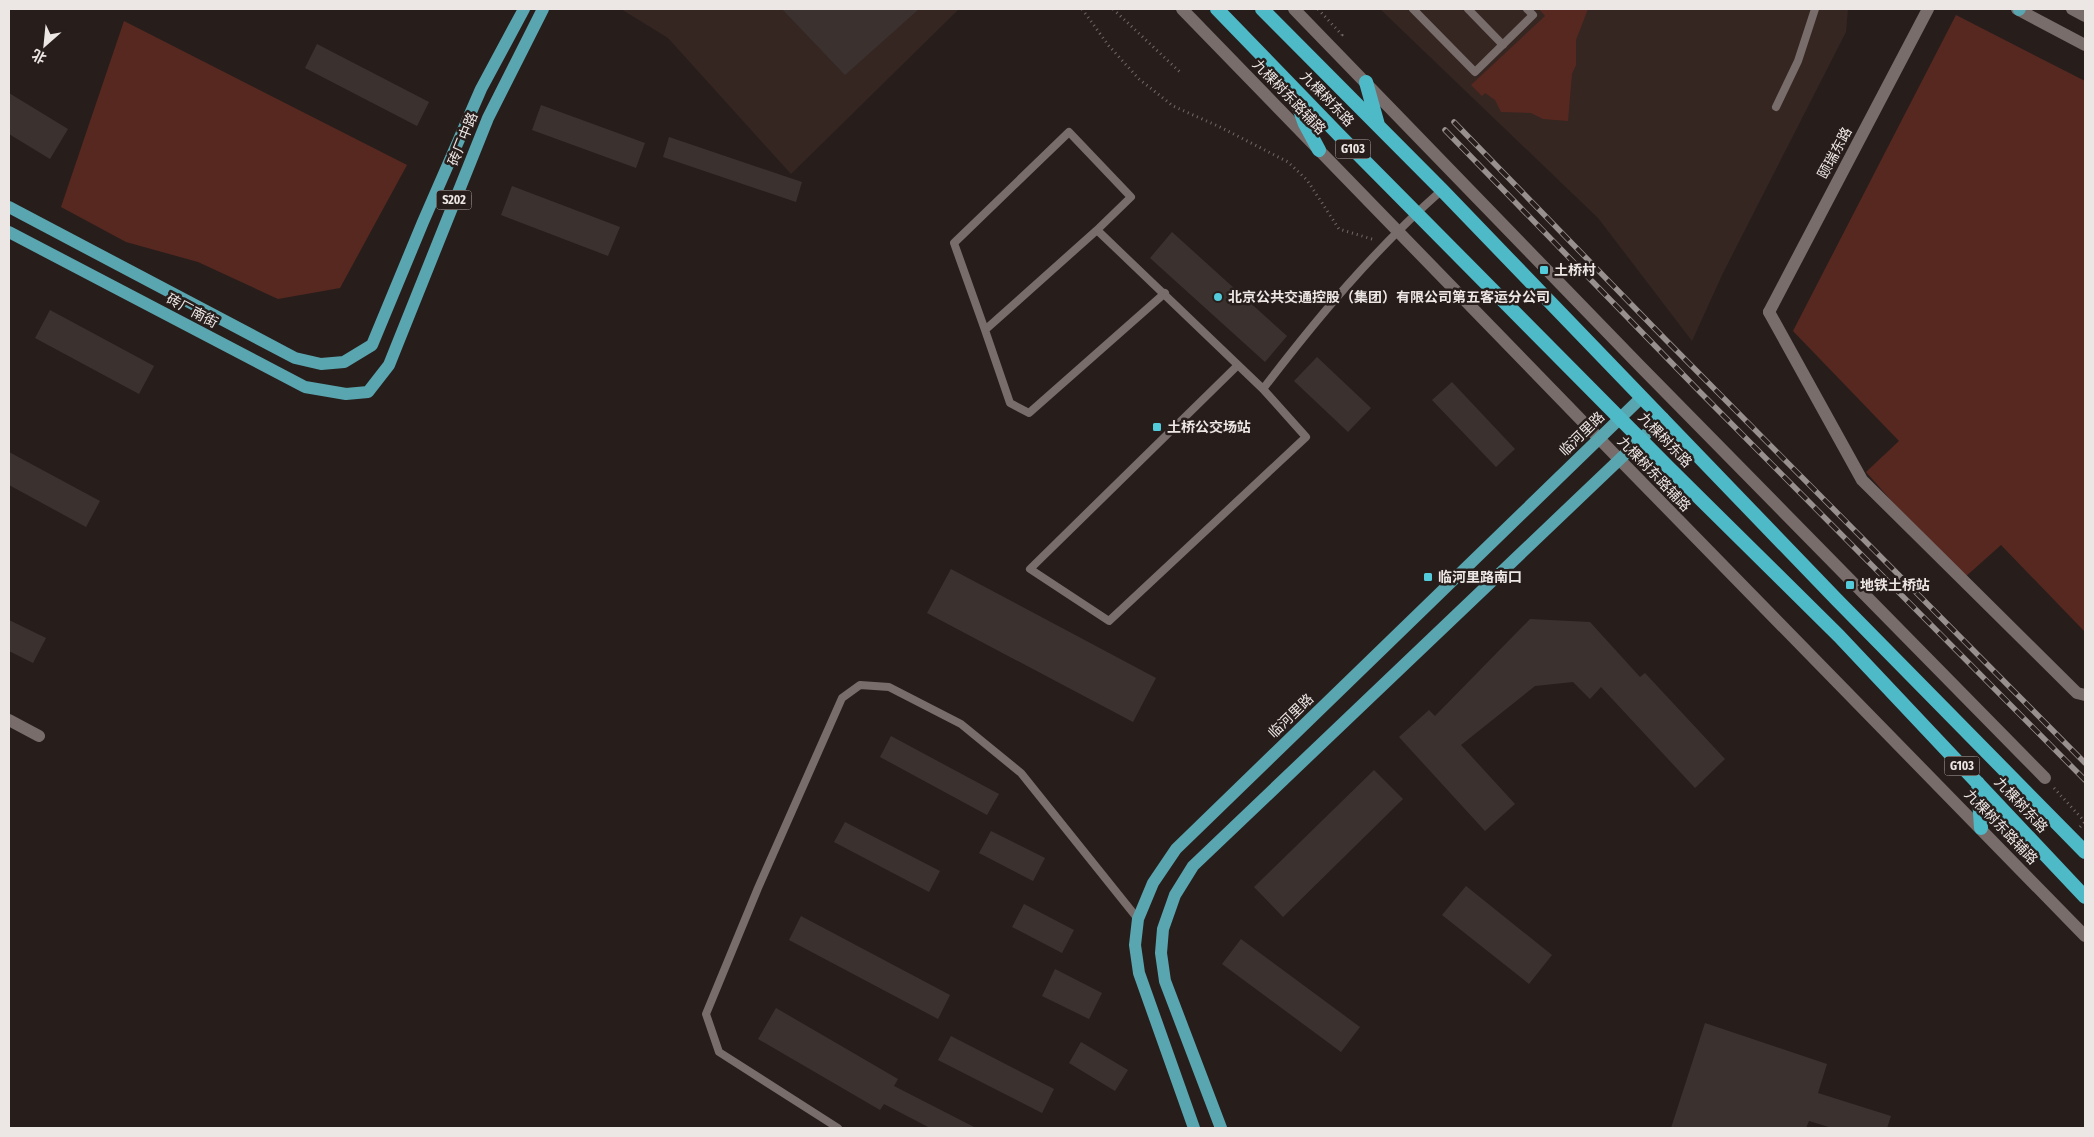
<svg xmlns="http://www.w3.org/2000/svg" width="2094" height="1137" font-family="'Fira Sans Condensed','Noto Sans SC',sans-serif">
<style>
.built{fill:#352622}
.green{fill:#572820}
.building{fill:#3b3230}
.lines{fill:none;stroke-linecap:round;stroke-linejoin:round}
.path{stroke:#726a68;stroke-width:3;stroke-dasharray:1 4;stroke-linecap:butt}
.service{stroke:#786d6b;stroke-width:8}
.minor{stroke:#786d6b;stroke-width:12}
.tertiary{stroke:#786d6b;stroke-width:12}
.secondary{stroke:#786d6b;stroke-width:12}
.primary{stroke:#59a6b0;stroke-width:12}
.trunk{stroke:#4eb9c7;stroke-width:14}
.rail-casing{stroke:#97908e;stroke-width:5.5}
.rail{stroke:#271e1c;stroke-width:4;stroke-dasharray:11;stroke-linecap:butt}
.poi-dot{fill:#53cbdb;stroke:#271e1c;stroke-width:2}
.labels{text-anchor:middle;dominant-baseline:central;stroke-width:5;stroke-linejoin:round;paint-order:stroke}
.shield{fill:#271e1c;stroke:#b1aaa8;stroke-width:1}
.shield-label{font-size:12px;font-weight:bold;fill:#ece6e4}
.street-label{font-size:14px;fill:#ece6e4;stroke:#271e1c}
.poi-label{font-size:14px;font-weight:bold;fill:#ece6e4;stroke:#271e1c;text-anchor:start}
</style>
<rect width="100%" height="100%" fill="#271e1c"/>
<path class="built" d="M621 9H959L791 174 668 38Z
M1380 9H1848L1846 32 1723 273 1692 341 1598 218Z"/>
<path class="green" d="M1539 9H1588L1576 40V65L1572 74 1568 121 1543 119 1531 113 1501 112 1495 100 1485 93 1482 96 1471 85 1545 16Z
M1956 15 2085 81V632L2001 545 1964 578 1904 515 1866 472 1899 441 1793 331Z
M124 21 407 165 340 288 278 299 198 262 126 242 61 207Z"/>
<path class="building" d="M782 9H919L845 75Z
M317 44 429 102 417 126 305 68Z
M9 93 68 129 50 159 9 134Z
M541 105 645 143 636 168 532 130Z
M669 137 802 182 796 202 663 157Z
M512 186 620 227 608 256 501 215Z
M1172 232 1287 336 1265 362 1150 258Z
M50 310 154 366 139 394 35 338Z
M1317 357 1371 408 1348 432 1294 381Z
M1452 382 1515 449 1496 467 1432 400Z
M9 452 100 501 86 527 9 485Z
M951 569 1156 678 1133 722 927 613Z
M1530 619 1590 622 1640 677 1645 673 1725 759 1695 788 1601 687 1590 699 1573 682 1535 686 1461 745 1515 804 1485 831 1399 737 1429 710 1435 716Z
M9 620 46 638 33 663 9 651Z
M891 736 999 794 987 815 880 757Z
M1374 770 1403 799 1283 917 1254 887Z
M845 822 940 871 929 892 834 842Z
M991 831 1045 858 1033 881 979 853Z
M1466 886 1552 955 1529 984 1442 915Z
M1024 904 1074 930 1062 953 1012 927Z
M801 916 950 995 938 1019 789 940Z
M1241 939 1360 1027 1341 1052 1222 964Z
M1055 969 1102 993 1089 1019 1042 996Z
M776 1008 898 1079 894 1086 976 1128H930L884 1104 880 1110 758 1039Z
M1705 1023 1827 1064 1818 1093 1891 1116 1887 1128H1832L1809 1121 1806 1128H1671Z
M951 1036 1054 1089 1042 1113 938 1060Z
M1081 1042 1128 1070 1115 1091 1069 1063Z"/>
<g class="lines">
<path class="path" d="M1082 9 1109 46 1139 79 1173 106 1220 127 1288 162 1307 180 1339 229 1375 240
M1113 9 1182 74
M1318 9 1342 35 1339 38
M2054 788 2085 822
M2080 827 2085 822"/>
<path class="service" d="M1413 9 1475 72 1533 15 1527 9
M1468 9 1503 45
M1776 107 1798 61 1815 9
M1165 293 1029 413 1010 403 985 330 1097 230 1263 389C1318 317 1374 250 1442 190
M985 330 954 243 1069 132 1131 197 1097 230
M1238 365 1030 569 1109 621 1306 437 1263 389
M838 1128 719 1052 706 1014 758 888 842 698 860 685 889 687 961 724 1021 773 1138 919"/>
<path class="minor" d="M1769 312 1862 480 2077 693 2085 695"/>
<path class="tertiary" d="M1182 9 1619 459 2085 936
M1294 9 1639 365 2045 778
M1769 312 1928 9
M9 720 39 736"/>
<path class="secondary" d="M2017 9 2085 45
M2072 9 2085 16"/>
<path class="primary" d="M2019 10 2020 9
M9 207 295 358 321 364 344 362 372 345 423 222 481 89 524 9
M9 232 305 387 346 394 368 392 389 365 488 118 543 9
M1194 1128 1139 973 1135 945 1138 919 1153 883 1176 849 1642 397
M1221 1128 1165 981 1161 953 1163 929 1175 895 1193 866 1663 418"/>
<path class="trunk" d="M1217 9 1339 135 1668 467 1839 636 2085 897
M1262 9 1442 190 1837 600 2085 852
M1366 82 1378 125
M1293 91 1305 124 1319 150
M1978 783 1981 828"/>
<defs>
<path id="rail" d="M1454 122 1665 339 2085 763
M1445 130 1700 392 2085 780"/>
</defs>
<use href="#rail" class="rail-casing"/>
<use href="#rail" class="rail"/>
</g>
<g class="poi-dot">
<rect x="1539" y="265" width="10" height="10" rx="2.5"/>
<circle cx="1218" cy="297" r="5"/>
<rect x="1152" y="422" width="10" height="10" rx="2.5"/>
<rect x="1423" y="572" width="10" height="10" rx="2.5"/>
<rect x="1845" y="580" width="10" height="10" rx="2.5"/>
</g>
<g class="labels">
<g class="shield">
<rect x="1335.5" y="139.5" width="35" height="19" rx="4"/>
<rect x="436.5" y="190.5" width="35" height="19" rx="4"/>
<rect x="1944.5" y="756.5" width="35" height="19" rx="4"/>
</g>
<g class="shield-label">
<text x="1353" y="149">G103</text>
<text x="454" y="200">S202</text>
<text x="1962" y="766">G103</text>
</g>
<g class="street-label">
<text transform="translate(1289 97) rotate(46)">九棵树东路辅路</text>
<text transform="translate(1327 99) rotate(46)">九棵树东路</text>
<text transform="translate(463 139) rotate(-68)">砖厂中路</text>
<text transform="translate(1835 153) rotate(-62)">颐瑞东路</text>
<text transform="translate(192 311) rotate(28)">砖厂南街</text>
<text transform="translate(1582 434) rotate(-44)">临河里路</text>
<text transform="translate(1665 440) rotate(46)">九棵树东路</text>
<text transform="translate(1654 474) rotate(46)">九棵树东路辅路</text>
<text transform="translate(1291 716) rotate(-44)">临河里路</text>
<text transform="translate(2021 805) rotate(47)">九棵树东路</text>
<text transform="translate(2001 827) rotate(46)">九棵树东路辅路</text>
</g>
<g class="poi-label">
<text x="1554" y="270">土桥村</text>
<text x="1228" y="297">北京公共交通控股（集团）有限公司第五客运分公司</text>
<text x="1167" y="427">土桥公交场站</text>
<text x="1438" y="577">临河里路南口</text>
<text x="1860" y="585">地铁土桥站</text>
</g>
</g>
<rect width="2094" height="1137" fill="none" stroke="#ece6e4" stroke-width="20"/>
<g transform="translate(45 45) rotate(207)" stroke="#271e1c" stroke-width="4" paint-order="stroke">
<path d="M0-4L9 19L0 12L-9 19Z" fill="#ece6e4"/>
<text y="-8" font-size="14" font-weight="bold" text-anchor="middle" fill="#ece6e4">北</text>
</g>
</svg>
